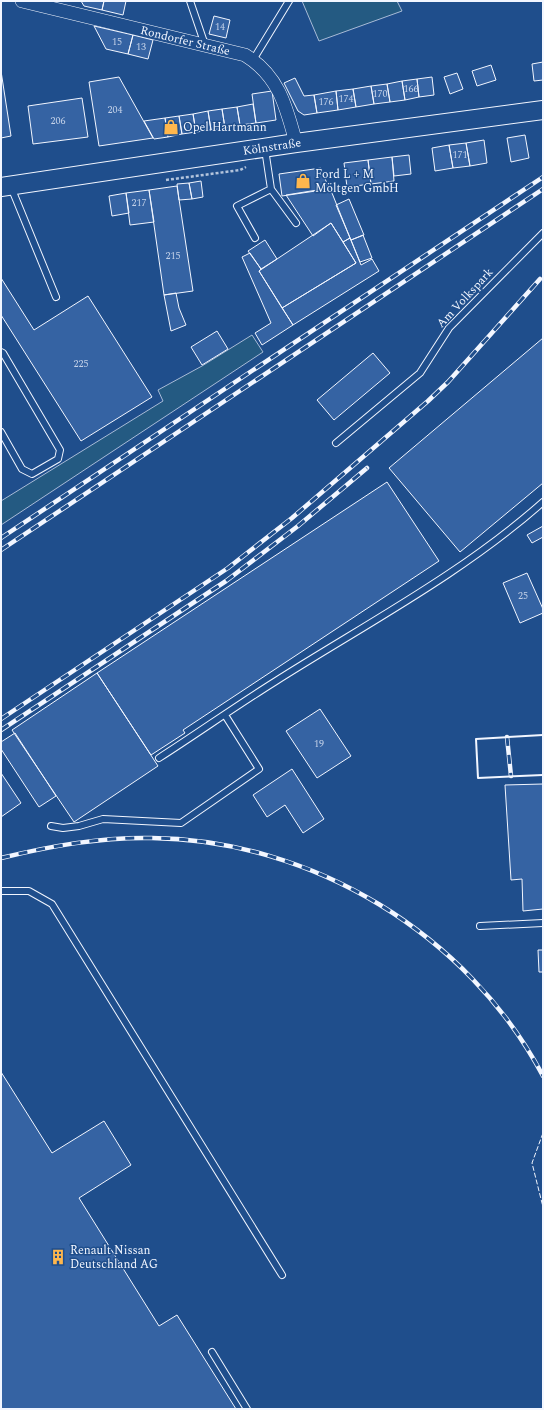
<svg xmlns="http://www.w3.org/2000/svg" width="544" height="1410" font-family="Spectral,serif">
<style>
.green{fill:#245a82;stroke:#a8bbd7}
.building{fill:#3563a3;stroke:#f2f6ff}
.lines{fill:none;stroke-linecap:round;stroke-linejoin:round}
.lane-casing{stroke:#f2f6ff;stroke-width:8}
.street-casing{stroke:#f2f6ff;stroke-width:14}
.secondary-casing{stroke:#f2f6ff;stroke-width:20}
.path{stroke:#b3c4dc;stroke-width:2.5;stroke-dasharray:3 2;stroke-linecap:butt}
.lane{stroke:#1f4e8c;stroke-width:6}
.street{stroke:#1f4e8c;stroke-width:13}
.secondary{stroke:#1f4e8c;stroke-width:18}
.rail-casing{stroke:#f2f6ff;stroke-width:4.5}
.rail{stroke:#1f4e8c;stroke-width:3;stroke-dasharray:9;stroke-linecap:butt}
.fence{stroke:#f2f6ff;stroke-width:1;stroke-dasharray:5 2;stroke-linecap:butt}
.wall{stroke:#f2f6ff;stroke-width:2}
.labels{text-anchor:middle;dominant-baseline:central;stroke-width:3;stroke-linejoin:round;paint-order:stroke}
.number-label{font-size:10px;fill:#c3d1e8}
.street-label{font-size:12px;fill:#f2f6ff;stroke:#1f4e8c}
.poi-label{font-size:12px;fill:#f2f6ff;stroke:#1f4e8c;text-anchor:start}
</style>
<rect width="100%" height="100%" fill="#1f4e8c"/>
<path class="green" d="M302 1H397L402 11 319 41Z
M252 335 263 352 1 525V501L163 401 158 390 202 366Z"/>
<path class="building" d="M81 1H104L102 10 84 6Z
M104 1H126L123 15 102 10Z
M214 16 230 20 226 38 209 34Z
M94 26 133 35 128 54 106 49Z
M133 35 153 40 148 59 128 54Z
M543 62V80L534 81 532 64Z
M491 65 496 80 477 86 472 71Z
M1 71 11 136 1 138Z
M457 73 463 89 450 94 444 77Z
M119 77 153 138 99 146 89 82Z
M432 77 434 95 419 97 417 79Z
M295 78 304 96 314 95 317 113 304 115 298 111 284 83Z
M417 79 419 97 405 100 402 81Z
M402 81 405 100 390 102 387 84Z
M387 84 390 102 374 104 371 86Z
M371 86 374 104 356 107 353 89Z
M353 89 356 107 338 110 336 91Z
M272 91 276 120 256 123 252 94Z
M336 91 338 110 317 113 314 95Z
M82 98 88 137 33 144 28 106Z
M253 104 256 123 240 125 237 107Z
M237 107 240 125 225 128 222 109Z
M222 109 225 128 211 130 208 111Z
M208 111 211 130 196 132 193 114Z
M193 114 196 132 182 134 179 116Z
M179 116 182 134 168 137 165 118Z
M165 118 168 137 154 139 144 121Z
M525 135 529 158 511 162 507 138Z
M484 140 487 163 470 166 466 143Z
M466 143 470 166 453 168 449 145Z
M449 145 453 168 435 171 432 148Z
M409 155 411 174 394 176 392 157Z
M392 157 394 181 371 184 368 160Z
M368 160 371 184 347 187 344 163Z
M321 168 329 189 282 196 279 174Z
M201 181 203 197 192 199 189 183Z
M189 183 192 199 179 200 177 184Z
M177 186 193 291 164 295 149 190Z
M330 188 350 238 343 242 331 223 313 236 286 195Z
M149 190 154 222 130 225 126 193Z
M126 193 129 213 112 216 109 196Z
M349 199 364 235 351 240 336 205Z
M331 223 356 263 282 308 259 271Z
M363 235 372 258 360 262 351 240Z
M350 238 361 265 372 259 379 271 293 325 282 308 356 263 343 242Z
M265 240 277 259 261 269 248 251Z
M250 253 261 269 259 271 293 325 262 345 255 333 271 323 242 257Z
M1 278 34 330 88 296 152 397 81 441 1 315Z
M176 293 179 308 186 325 171 331 164 295Z
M217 331 228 349 202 365 191 347Z
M543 338V483L460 552 389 468Z
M373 353 390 373 334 420 317 400Z
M387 482 439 561 183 730 185 733 151 755 97 673Z
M543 526V537L532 543 527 535Z
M527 573 543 609V613L520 623 503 583Z
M97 673 158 766 74 822 12 730Z
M320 709 351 756 317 778 286 731Z
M15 733 56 796 39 807 1 749V742Z
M292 769 324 819 303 833 285 805 267 817 253 795Z
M1 773 21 803 1 817Z
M543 784V909L523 911 522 879 511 880 505 785Z
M538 950H543V972H539Z
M1 1072 52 1153 104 1121 131 1165 79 1198 159 1326 177 1315 236 1409H1Z"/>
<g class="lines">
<defs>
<path id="lane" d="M190 1 205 45
M253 60 289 1
M265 149 271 189 296 223
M11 187 56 297
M255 238 237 206 271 189
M1 352 3 353 60 450 58 459 32 474 22 469 1 432
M336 443 420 373 449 328 543 233
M159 758C198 733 236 706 276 681 366 624 463 573 543 502
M51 826 63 828 79 826 103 819 181 823 259 769 225 715
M1 891H29L52 904 282 1275
M480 926 543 923
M212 1352 247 1409"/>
<g id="street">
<path id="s1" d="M22 1 245 55C279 76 286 106 296 143"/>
</g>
<g id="secondary">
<path id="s2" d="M1 187 296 143 543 110"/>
</g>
</defs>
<use href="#lane" class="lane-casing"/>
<use href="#street" class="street-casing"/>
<use href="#secondary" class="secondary-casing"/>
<path class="path" d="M166 180 240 170 246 167"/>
<use href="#lane" class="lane"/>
<use href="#street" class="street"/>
<use href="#secondary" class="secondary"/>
<defs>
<path id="rail" d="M1 538 543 177
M1 550 543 189
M1 719 228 568 292 518 428 401 448 382 540 279
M1 730 226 581 298 526 367 468
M507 737 511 776
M1 858C51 846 100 837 152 838 312 840 468 934 543 1076"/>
</defs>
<use href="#rail" class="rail-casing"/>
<use href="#rail" class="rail"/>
<path class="fence" d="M543 1133 532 1163 543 1207"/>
<path class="wall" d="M543 735 476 739 478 778 543 775"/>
</g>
<defs>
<symbol id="shop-bare" viewBox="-9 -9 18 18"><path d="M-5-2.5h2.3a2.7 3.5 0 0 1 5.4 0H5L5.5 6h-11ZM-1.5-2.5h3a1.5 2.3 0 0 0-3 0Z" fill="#ffb74d" stroke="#1f4e8c" stroke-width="2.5" paint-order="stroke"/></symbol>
<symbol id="building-bare" viewBox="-9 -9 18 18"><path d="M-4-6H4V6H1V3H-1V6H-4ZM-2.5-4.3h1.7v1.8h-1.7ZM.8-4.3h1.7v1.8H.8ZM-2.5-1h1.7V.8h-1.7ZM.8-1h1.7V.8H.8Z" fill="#ffb74d" stroke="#1f4e8c" stroke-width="2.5" paint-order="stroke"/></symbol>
</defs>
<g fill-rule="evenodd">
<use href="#shop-bare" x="160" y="116" width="22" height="22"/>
<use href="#shop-bare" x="292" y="170" width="22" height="22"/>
<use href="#building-bare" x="47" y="1246" width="22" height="22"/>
</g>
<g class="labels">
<g class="number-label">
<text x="220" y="27">14</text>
<text x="117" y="42">15</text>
<text x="141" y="47">13</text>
<text x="411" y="89">166</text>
<text x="380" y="94">170</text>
<text x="346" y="99">174</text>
<text x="326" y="102">176</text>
<text x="115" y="110">204</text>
<text x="58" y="121">206</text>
<text x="460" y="155">171</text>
<text x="139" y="203">217</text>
<text x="173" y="256">215</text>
<text x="81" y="364">225</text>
<text x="523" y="596">25</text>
<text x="319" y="744">19</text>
</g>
<g class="street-label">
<text stroke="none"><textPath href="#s1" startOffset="168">Rondorfer Straße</textPath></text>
<text stroke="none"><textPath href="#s2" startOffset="274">Kölnstraße</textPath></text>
<text transform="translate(465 298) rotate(-47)">Am Volkspark</text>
</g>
<g class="poi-label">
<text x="183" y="127">Opel Hartmann</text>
<text x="315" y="174">Ford L + M<tspan x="315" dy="14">Möltgen GmbH</tspan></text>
<text x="70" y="1250">Renault Nissan<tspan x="70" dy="14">Deutschland AG</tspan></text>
</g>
</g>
<rect width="544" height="1410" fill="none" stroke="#f2f6ff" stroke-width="4"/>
</svg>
